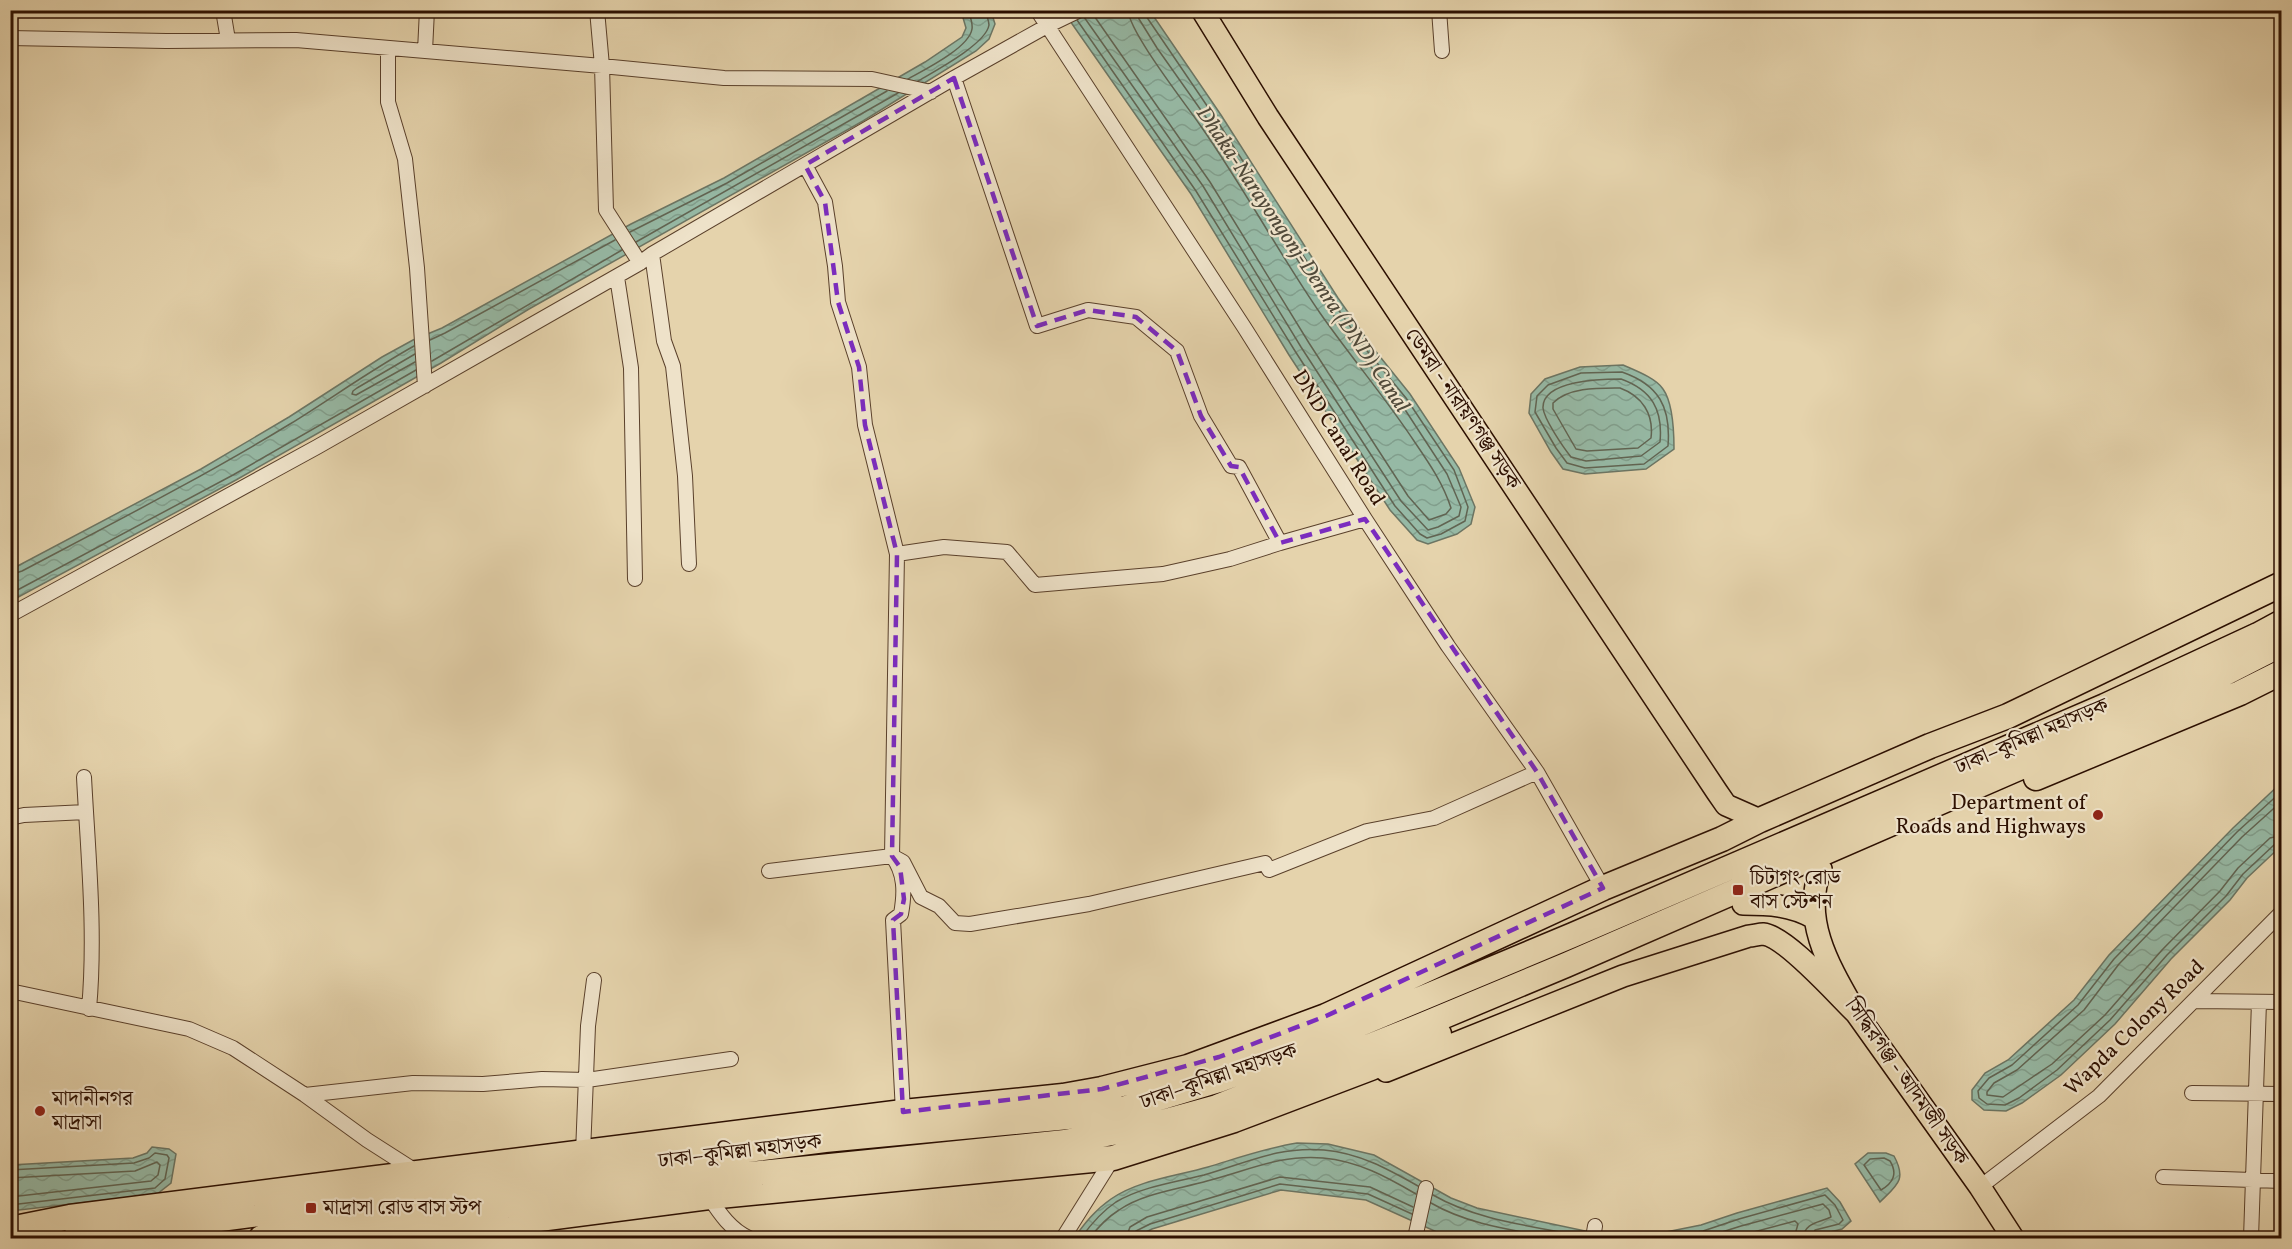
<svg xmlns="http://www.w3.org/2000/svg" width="2292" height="1249" font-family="Vollkorn,'Noto Serif Bengali',serif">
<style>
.water{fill:url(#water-waves);stroke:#6c7563;stroke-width:1.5}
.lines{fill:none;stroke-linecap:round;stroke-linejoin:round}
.shore{stroke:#616452;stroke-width:1.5}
.street-casing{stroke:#5a402b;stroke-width:16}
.primary-casing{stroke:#2c0f00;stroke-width:24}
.highway-casing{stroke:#2c0f00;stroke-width:27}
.street{stroke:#eee2c9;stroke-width:14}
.primary{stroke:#e5d3ac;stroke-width:21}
.highway{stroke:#e5d3ac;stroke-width:24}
.marked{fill:none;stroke:#7b2cbf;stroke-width:4.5;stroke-dasharray:12 8;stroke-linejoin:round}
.poi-dot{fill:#8f2418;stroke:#eee2c9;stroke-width:2}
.labels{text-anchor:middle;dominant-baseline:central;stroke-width:4.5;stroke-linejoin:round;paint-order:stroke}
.street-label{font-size:21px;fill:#2c0f00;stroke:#eee2c9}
.poi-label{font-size:21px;fill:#2c0f00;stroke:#eee2c9;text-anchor:start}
.water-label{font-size:22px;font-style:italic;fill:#514a3a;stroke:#eee2c9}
</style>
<defs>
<pattern id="water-waves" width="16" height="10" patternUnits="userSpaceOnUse" patternTransform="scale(1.5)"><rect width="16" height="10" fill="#96b9a5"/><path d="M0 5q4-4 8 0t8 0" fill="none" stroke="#819e8c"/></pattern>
</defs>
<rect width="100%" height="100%" fill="#e5d3ac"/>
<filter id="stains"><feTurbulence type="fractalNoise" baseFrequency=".00333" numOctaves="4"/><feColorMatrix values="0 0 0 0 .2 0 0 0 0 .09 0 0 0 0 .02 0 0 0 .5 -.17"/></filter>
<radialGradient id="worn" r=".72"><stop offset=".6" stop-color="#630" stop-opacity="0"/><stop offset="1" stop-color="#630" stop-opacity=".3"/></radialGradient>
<path class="water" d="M1636 10 1637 13 1496 17V11Z
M961 11H991L995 24 989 39 976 51 863 121 529 309 441 363 236 480 11 601 10 570 201 469 289 417 382 357 413 340 442 328 631 224 724 178 925 62 962 37 966 28Z
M1063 11H1150L1221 115 1338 298 1373 348 1410 394 1459 468 1475 507 1471 524 1457 534 1428 544 1417 540 1390 510 1289 355 1191 194Z
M1623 365C1634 370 1656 378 1663 389 1673 403 1674 433 1674 449L1646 469 1585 474 1563 469 1551 452 1529 413 1531 394 1545 379 1580 367Z
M2281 783V846L2247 878 2230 900 2171 959 2115 1024 2061 1075 2022 1103 2006 1111 1984 1110 1972 1100V1090L1985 1073 2008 1060 2074 1000 2109 955 2233 828Z
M1297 1143 1328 1144 1374 1155 1451 1198 1477 1208 1604 1235 1633 1233 1656 1234 1701 1225 1737 1213 1827 1188 1840 1202 1851 1221 1842 1229 1807 1238H1450L1366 1200 1281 1190 1152 1229 1134 1238H1074C1085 1223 1095 1210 1111 1199 1138 1180 1177 1176 1208 1167 1238 1158 1266 1148 1297 1143Z
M152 1147 169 1149 176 1154 171 1183 157 1194 11 1211V1165L133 1158 147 1153Z
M1868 1153H1886L1894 1156C1907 1180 1897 1185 1880 1202L1855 1164Z"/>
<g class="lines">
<path class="shore" d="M1090 10 1210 182 1309 343 1408 496 1429 520 1446 514 1451 508C1443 483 1429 463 1414 441 1385 397 1350 356 1320 313 1278 252 1243 186 1200 125 1185 103 1129 32 1128 10
M1084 17 1203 186 1301 347 1401 501 1428 530 1438 527 1459 516 1461 507 1447 474 1400 402 1362 356 1327 306 1210 123 1157 48 1139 19 1137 10
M1077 20 1196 191 1295 351 1395 506 1420 534 1427 538 1441 534 1465 521 1468 507 1454 470 1406 398 1368 352 1333 302 1216 119 1146 16 1145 10
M908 79C924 70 969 48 972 29 973 23 970 16 968 10
M918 81C935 71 986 44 989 25 989 21 986 15 986 10
M630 232 727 183 887 91
M636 242 898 93
M430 340 445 333 615 240
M415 354 357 388 353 391 352 394 356 395 415 362
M432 361 622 250
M1622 372C1659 385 1671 407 1668 446L1644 464 1585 468 1567 463 1556 448 1535 412 1537 396 1548 385 1581 373Z
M1621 379C1652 390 1663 410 1660 442L1641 456 1586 461 1571 457C1563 447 1544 419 1543 408 1542 380 1602 379 1621 379Z
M1620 388C1642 396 1654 414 1651 438L1638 448 1587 451 1576 449 1553 409V403C1569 387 1599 388 1620 388Z
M10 575 22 571C113 523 203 477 290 424 332 398 371 370 414 346
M10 594 233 475 416 370
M2282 791 2237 832 2114 959 2078 1005 2012 1065 1989 1078 1978 1091 1979 1098 1987 1104 2005 1105 2019 1098 2057 1070 2110 1020 2167 955 2226 896 2243 874 2275 844 2282 842
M2282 801 2242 837 2119 964 2084 1010 2017 1070 1994 1083 1987 1092V1095L2003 1097 2052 1064 2105 1015 2162 950 2220 891 2238 868 2270 838 2282 835
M1884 1158 1890 1161C1898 1174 1893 1183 1881 1190L1864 1165 1870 1159Z
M10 1170 134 1163 149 1158 155 1153 167 1155 169 1158 165 1179 155 1188 10 1205
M10 1178 135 1171 157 1162 160 1165 158 1175 151 1181 10 1197
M1433 1195C1478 1221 1534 1226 1585 1237
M1431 1203C1469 1225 1513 1230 1555 1238
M1081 1238C1091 1224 1101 1212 1116 1202 1141 1187 1175 1182 1204 1175 1246 1163 1279 1146 1324 1150 1359 1153 1388 1169 1418 1186
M1090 1238C1098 1227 1108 1217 1119 1210 1144 1193 1179 1189 1207 1181 1247 1171 1281 1154 1323 1158 1358 1161 1387 1177 1416 1194
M1126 1238 1130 1227 1147 1217 1280 1177 1370 1187 1413 1207
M1133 1238 1136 1231 1150 1224 1280 1184 1368 1194 1412 1214
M1662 1238 1703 1231 1739 1219 1825 1195 1835 1205 1843 1220 1839 1224 1815 1230 1811 1238
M1703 1238 1741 1226 1823 1204 1829 1210 1831 1217C1819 1223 1805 1222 1803 1238
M1731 1238 1795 1221 1798 1224 1794 1238"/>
<defs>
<path id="street" d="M223 10 228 40
M597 10 602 66 606 210 640 263
M1037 10 1244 327 1365 519 1448 646 1537 772 1603 888
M1439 10 1442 51
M10 38 166 41 296 40 602 66 724 78 872 79 931 92
M388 49V102L405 159 417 268 425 386
M425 51 427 10
M954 78 1037 326 1088 310 1136 317 1177 351 1201 416 1231 466 1239 467 1280 543 1365 519
M805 165 825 202 835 266 838 302 859 367 865 425 897 554 944 547 1007 552 1035 585 1163 574 1230 559 1280 543
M652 254 664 341 673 366 685 476 689 564
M617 277 631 368 635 579
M897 554 892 856C905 873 905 892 901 914L893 920 903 1112
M10 615 317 447 640 263 652 254 954 78 1047 26 1080 10
M84 777C88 854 96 932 89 1009
M10 818 24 815 86 812
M769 871 892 856 903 862 921 897 939 906 955 923 970 924 1089 904 1265 863 1269 870 1367 831 1434 818 1537 772
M10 991 189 1029 233 1048 305 1095 367 1140 417 1172
M2196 1001 2282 1002
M2192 1093 2282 1094
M305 1095 413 1083 483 1084 542 1079 587 1080 731 1059
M583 1153 588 1026 594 980
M2163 1177 2282 1181
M1980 1187 2099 1096 2282 912
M709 1197C720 1214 731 1230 749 1238
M1063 1238 1113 1158
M1415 1238 1426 1188
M1593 1238 1595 1226
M2251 1238 2259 1002"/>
<path id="primary" d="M1202 10 1268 117 1717 792 1726 805 1760 820
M1821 869C1800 920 1831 969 1856 1013L1980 1187 2013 1238
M1743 904C1769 904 1791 905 1814 918
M1386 1071 1623 976 1749 936C1753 936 1759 934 1763 934 1786 936 1838 996 1856 1013"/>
<path id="highway" d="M2036 778 2240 693 2282 672
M10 1229 70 1217 369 1179 903 1112 1063 1096 1102 1089 1188 1067 1326 1016 1603 888 1722 839 1760 820 1930 746 2008 716 2282 584
M75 1238 825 1140 1068 1117 1126 1108 1219 1080 1291 1053 1573 935 2105 706 2258 635 2282 622
M261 1238 720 1177 1065 1142 1148 1126 1217 1107 1425 1024 1566 965 2159 707 2282 644
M395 1238 709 1197 1113 1158 1234 1120 1371 1068 1439 1034"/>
</defs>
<use href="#street" class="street-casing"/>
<use href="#primary" class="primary-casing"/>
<use href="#highway" class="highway-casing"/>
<use href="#street" class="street"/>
<use href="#primary" class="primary"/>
<use href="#highway" class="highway"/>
</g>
<path class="marked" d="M954 78 1037 326 1088 310 1136 317 1177 351 1201 416 1231 466 1239 467 1280 543 1365 519 1537 772 1603 888 1326 1016 1219 1057 1102 1089 903 1112 893 920 901 914 904 899 900 867 892 856 897 554 865 425 859 367 838 302 825 202 805 165Z"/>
<g class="poi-dot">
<circle cx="2098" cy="815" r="6"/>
<rect x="1732" y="884" width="12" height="12" rx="3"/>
<circle cx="40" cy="1111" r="6"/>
<rect x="305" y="1202" width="12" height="12" rx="3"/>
</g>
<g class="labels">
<g class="street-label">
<text transform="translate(1462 409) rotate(56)">ডেমরা - নারায়ণগঞ্জ সড়ক</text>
<text transform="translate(1338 438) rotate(58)">DND Canal Road</text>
<text transform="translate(2032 737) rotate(-23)">ঢাকা–কুমিল্লা মহাসড়ক</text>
<text transform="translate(2135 1028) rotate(-44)">Wapda Colony Road</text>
<text transform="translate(1219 1077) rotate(-19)">ঢাকা–কুমিল্লা মহাসড়ক</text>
<text transform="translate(1906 1082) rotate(55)">সিদ্ধিরগঞ্জ - আদমজী সড়ক</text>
<text transform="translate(740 1152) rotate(-7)">ঢাকা–কুমিল্লা মহাসড়ক</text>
</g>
<g class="poi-label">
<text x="2086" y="803" text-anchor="end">Department of<tspan x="2086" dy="24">Roads and Highways</tspan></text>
<text x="1750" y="878">চিটাগং রোড<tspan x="1750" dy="24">বাস স্টেশন</tspan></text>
<text x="52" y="1099">মাদানীনগর<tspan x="52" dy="24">মাদ্রাসা</tspan></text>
<text x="323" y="1208">মাদ্রাসা রোড বাস স্টপ</text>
</g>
<g class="water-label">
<text transform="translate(1302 260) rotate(56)">Dhaka-Narayongonj-Demra (DND) Canal</text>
</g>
</g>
<rect width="2292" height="1249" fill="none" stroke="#e5d3ac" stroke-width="36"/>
<rect x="12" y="12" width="2268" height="1225" fill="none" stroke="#2c0f00" stroke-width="3"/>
<rect x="18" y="18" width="2256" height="1213" fill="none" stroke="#2c0f00" stroke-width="1.5"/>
<rect width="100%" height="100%" filter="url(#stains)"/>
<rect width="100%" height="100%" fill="url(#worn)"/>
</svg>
